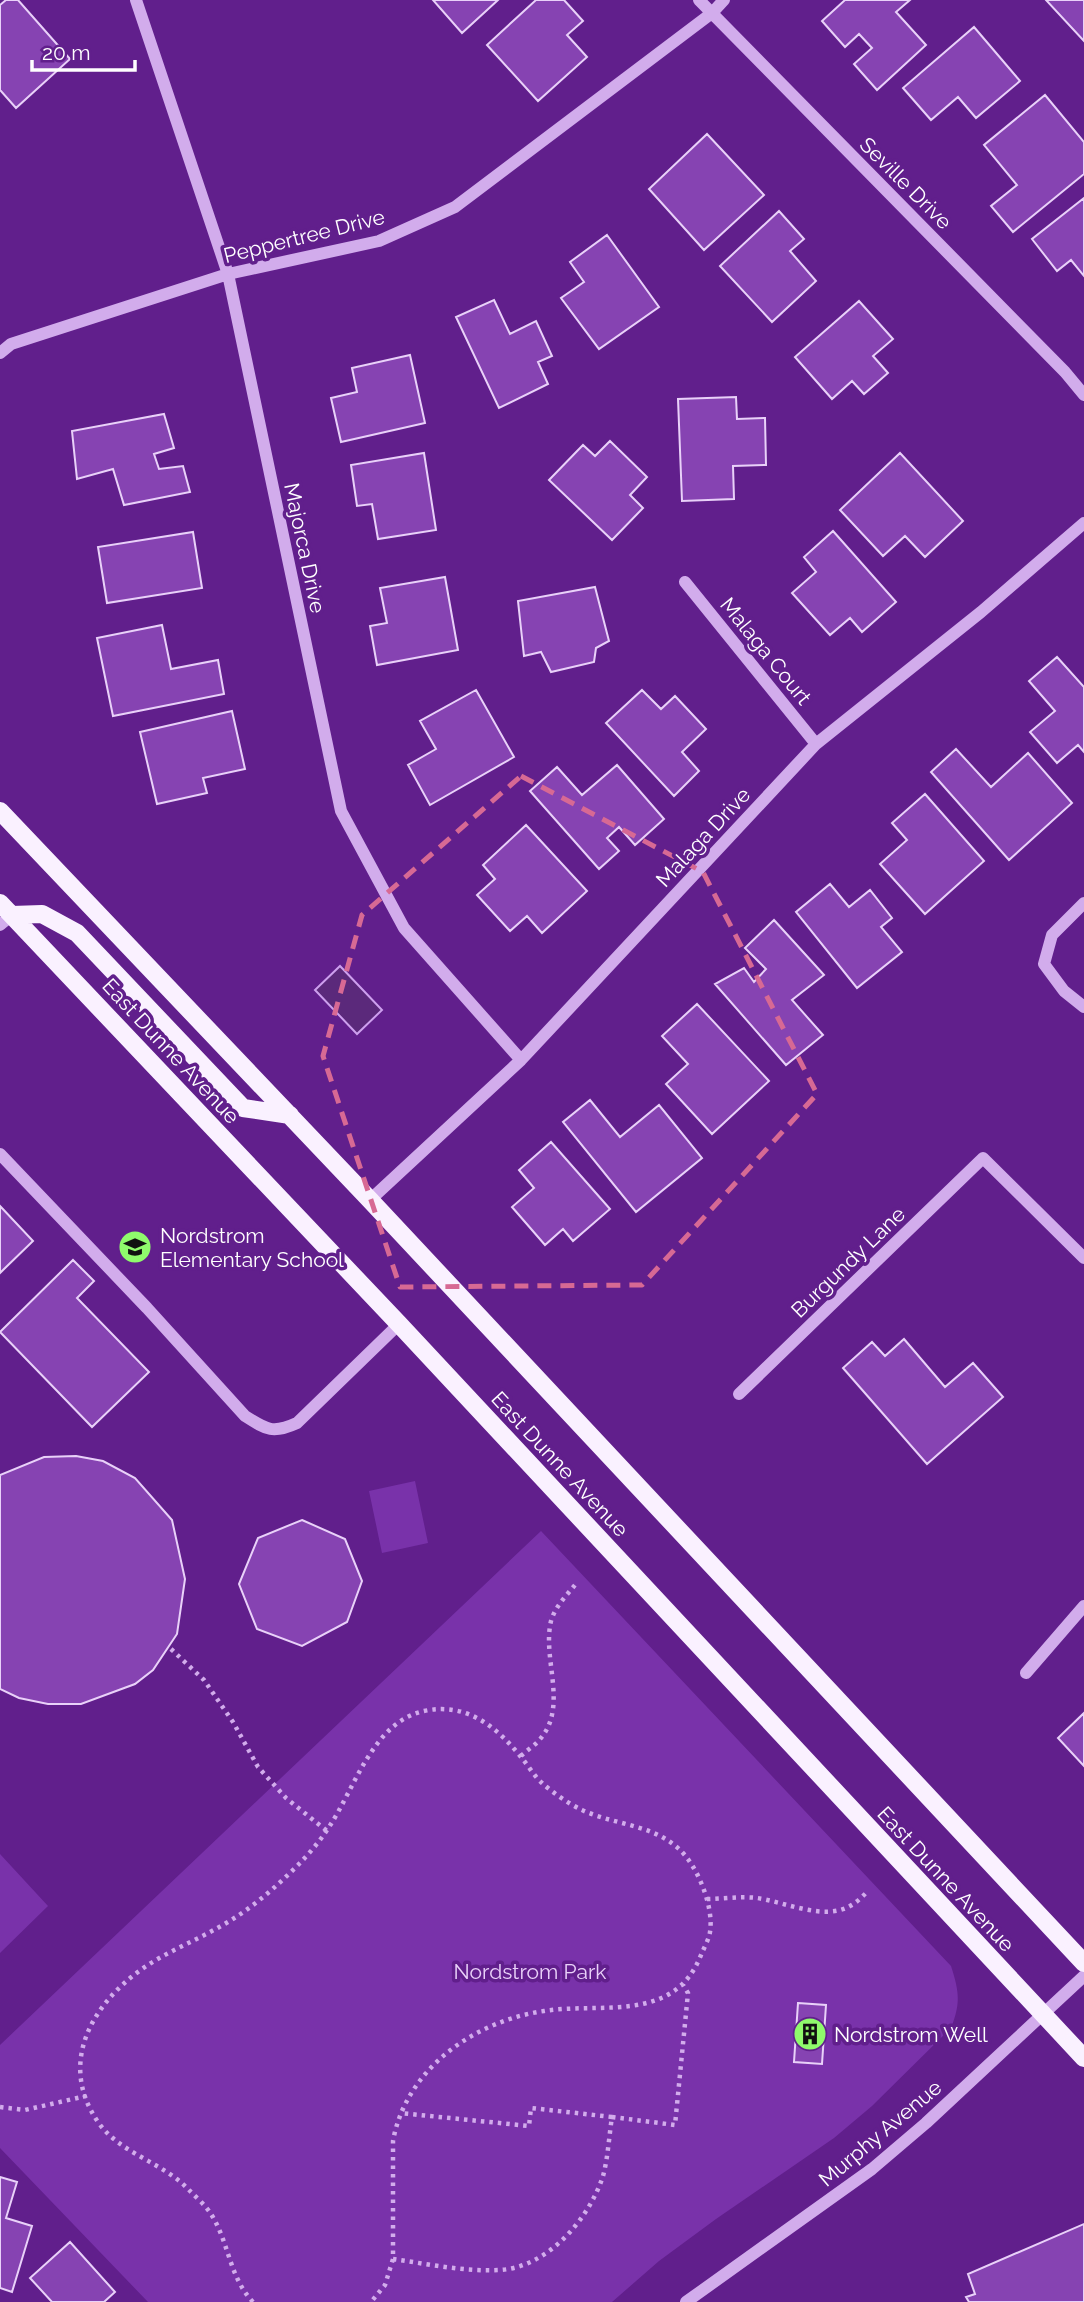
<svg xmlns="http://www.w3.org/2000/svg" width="1084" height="2302" font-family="Raleway,sans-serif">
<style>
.green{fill:#7932aa}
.water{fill:#5b297b;stroke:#cd9fee;stroke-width:2}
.building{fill:#8643b2;stroke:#e9d1f9;stroke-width:2}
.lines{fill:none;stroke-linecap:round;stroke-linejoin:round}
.path{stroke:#d2acec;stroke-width:4.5;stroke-dasharray:3.5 5;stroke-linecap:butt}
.minor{stroke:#d2acec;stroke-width:12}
.major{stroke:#faf1ff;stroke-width:18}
.marked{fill:none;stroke:#d76994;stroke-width:5;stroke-dasharray:14 9;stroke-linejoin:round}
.labels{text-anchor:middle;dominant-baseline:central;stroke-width:7;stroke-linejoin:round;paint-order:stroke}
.street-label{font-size:21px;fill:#fff;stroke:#611f8c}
.poi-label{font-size:21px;fill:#fff;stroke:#611f8c;text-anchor:start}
.park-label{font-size:21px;fill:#e9d1f9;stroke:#611f8c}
</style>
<rect width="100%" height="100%" fill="#611f8c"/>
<path class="green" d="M415 1481 428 1543 382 1553 369 1491Z
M541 1531 951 1966C959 1991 961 2003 951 2028L872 2106 834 2138 716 2219 659 2261 612 2302H148L0 2148V2045Z
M0 1854 48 1906 0 1953Z"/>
<path class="water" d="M340 966 382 1010 357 1034 315 990Z"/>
<path class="building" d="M6 0H18L70 59 16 108 0 90V5Z
M433 0H498L462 33Z
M536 0H564L583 21 567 35 587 57 538 101 487 45Z
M845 0H910L896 12 926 45 877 90 854 64 872 48 859 34 845 47 822 21Z
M1046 0H1084V41Z
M974 27 1020 81 976 118 958 97 931 120 903 88Z
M1045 95 1084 142V174L1013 232 991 206 1017 185 984 145Z
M707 134 764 195 704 250 649 189Z
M1084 198V276L1071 260 1057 271 1032 239Z
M779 211 804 239 790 251 816 281 772 322 720 266Z
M607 235 659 307 599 349 561 298 584 282 570 262Z
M494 300 510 334 536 321 552 356 538 362 548 384 499 408 456 317Z
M859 301 893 339 873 356 888 373 864 394 852 381 832 399 795 357Z
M410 355 425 423 341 442 331 398 357 392 352 368Z
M736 397 737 419 765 418 766 465 733 466 734 499 682 501 678 399Z
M164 414 174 448 154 454 159 469 183 466 190 492 124 505 113 469 77 479 72 431Z
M610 441 647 477 630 495 643 508 612 540 549 480 583 445 595 456Z
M424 453 436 530 378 539 372 504 357 506 351 465Z
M900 453 963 521 925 557 905 536 883 556 840 510Z
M833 531 896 602 862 632 850 618 830 635 792 593 816 572 804 557Z
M193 532 202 588 107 603 98 547Z
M445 577 458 650 377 665 370 626 387 623 380 588Z
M595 587 609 641 596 648 594 662 551 672 541 652 524 656 518 601Z
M162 625 171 669 218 660 224 694 113 716 97 638Z
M1057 657 1084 687V752L1078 745 1057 763 1030 732 1055 711 1029 681Z
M476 690 514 757 430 805 408 765 436 749 420 721Z
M642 690 661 709 675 696 706 729 682 752 699 771 674 796 606 723Z
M232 711 245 769 203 778 207 793 157 804 140 732Z
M956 749 991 787 1028 753 1072 803 1009 860 931 772Z
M617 765 664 819 635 845 619 827 607 838 619 851 599 869 530 791 557 767 582 795Z
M925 794 984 861 925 914 880 864 907 840 892 823Z
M526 825 587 891 542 933 527 916 510 931 477 895 495 879 483 865Z
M830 884 849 907 870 890 892 918 881 927 902 952 857 988 796 912Z
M774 920 824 975 792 1000 823 1035 786 1065 715 984 744 968 754 982 766 969 745 948Z
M697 1004 769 1081 712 1134 666 1084 688 1064 662 1036Z
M590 1100 620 1137 659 1105 702 1158 636 1212 563 1122Z
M551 1142 610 1209 573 1241 563 1229 545 1245 512 1207 534 1188 519 1170Z
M0 1206 33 1241 0 1273Z
M73 1260 94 1281 77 1298 149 1372 92 1427 0 1332Z
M904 1339 945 1387 973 1363 1003 1397 927 1464 843 1368 872 1342 885 1356Z
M76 1456 103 1461 135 1478 172 1520 185 1579 177 1634 153 1670 135 1684 81 1704H48L19 1698 0 1689V1475L44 1457Z
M302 1520 345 1539 362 1581 347 1622 302 1646 257 1629 239 1584 258 1538Z
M1084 1713V1766L1058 1738Z
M798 2003 826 2005 822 2064 794 2062Z
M0 2177 17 2182 6 2218 32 2226 12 2292 0 2288Z
M1084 2224V2302H969L966 2297 975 2294 968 2274Z
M70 2242 115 2292 104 2302H52L30 2278Z"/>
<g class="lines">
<path class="path" d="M171 1649 204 1680 233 1722 258 1767 286 1798 327 1831
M521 1756C527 1750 536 1745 541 1738 568 1705 542 1659 551 1621 555 1607 566 1596 575 1585
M707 1899C723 1899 741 1896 757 1898 785 1902 824 1921 850 1906 856 1903 862 1897 867 1892
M0 2107 25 2110 86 2096
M612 2117 675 2125 688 1993 683 1985
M393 2259C428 2264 465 2272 500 2270 548 2267 589 2219 603 2176 608 2158 609 2136 612 2117L531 2108 529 2126 400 2113
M253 2302C229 2277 229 2242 211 2214 206 2206 196 2197 189 2190 163 2162 120 2154 98 2122 58 2064 91 2005 142 1969 166 1952 195 1941 221 1926 250 1910 275 1888 298 1865 309 1854 320 1841 329 1827 355 1788 373 1722 424 1711 466 1702 496 1726 521 1757 528 1765 534 1776 542 1783 552 1792 569 1804 582 1810 614 1825 653 1824 680 1850 698 1867 714 1907 710 1932 709 1939 704 1948 701 1955 674 2024 601 2002 544 2011 474 2021 406 2069 393 2141V2259L385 2285 371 2302"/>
<path class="minor" d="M136 0 228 274 341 811 404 928 521 1060
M699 0 1065 372 1084 395
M0 353 11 344 228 274 379 241 455 207 712 13 724 0
M685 582 816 744
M1084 903 1052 935 1044 964 1064 991 1084 1007
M0 925 12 915
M0 1154 147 1308 245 1416C267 1430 273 1434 297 1423L399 1324
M370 1200 521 1060 816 744 981 612 1084 523
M739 1394 983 1158 1084 1258
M1026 1673 1084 1606
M686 2302 872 2169 926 2123 1084 1976"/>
<path class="major" d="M0 811 370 1200 1084 1963
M0 903 399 1324 1084 2058
M12 915 42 914 77 933 243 1108 290 1115"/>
</g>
<path class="marked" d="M521 776 703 872 817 1094 642 1285 400 1287 323 1056 362 915Z"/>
<defs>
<symbol id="school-disc" viewBox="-11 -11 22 22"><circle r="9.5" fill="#8ffa6c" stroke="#611f8c"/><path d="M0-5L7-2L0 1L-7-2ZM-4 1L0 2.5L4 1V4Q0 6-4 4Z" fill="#111"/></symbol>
<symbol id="building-disc" viewBox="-11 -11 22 22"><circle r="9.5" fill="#8ffa6c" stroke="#611f8c"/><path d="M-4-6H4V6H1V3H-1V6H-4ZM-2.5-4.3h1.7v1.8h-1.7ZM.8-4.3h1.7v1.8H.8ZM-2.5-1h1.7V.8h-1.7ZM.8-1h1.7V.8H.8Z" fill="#111"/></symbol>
</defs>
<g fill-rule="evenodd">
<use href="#school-disc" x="116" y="1228" width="38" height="38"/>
<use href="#building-disc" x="791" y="2015" width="38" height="38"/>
</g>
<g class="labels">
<g class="street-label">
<text transform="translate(906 183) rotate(45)">Seville Drive</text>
<text transform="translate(304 236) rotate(-14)">Peppertree Drive</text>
<text transform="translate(305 548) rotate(78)">Majorca Drive</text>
<text transform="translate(766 651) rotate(51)">Malaga Court</text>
<text transform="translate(703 837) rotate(-47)">Malaga Drive</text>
<text transform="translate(171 1051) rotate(47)">East Dunne Avenue</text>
<text transform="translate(848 1262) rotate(-44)">Burgundy Lane</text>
<text transform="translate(560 1464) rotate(47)">East Dunne Avenue</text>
<text transform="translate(946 1879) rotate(47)">East Dunne Avenue</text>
<text transform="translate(880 2133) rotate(-40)">Murphy Avenue</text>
</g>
<g class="poi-label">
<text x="160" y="1235">Nordstrom<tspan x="160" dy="24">Elementary School</tspan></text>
<text x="834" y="2034">Nordstrom Well</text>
</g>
<g class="park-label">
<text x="530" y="1971">Nordstrom Park</text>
</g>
</g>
<path d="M32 60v10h103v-10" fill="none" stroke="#ffffff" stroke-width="3.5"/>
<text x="42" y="60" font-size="21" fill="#ffffff" stroke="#611f8c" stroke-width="5" paint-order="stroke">20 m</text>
</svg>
